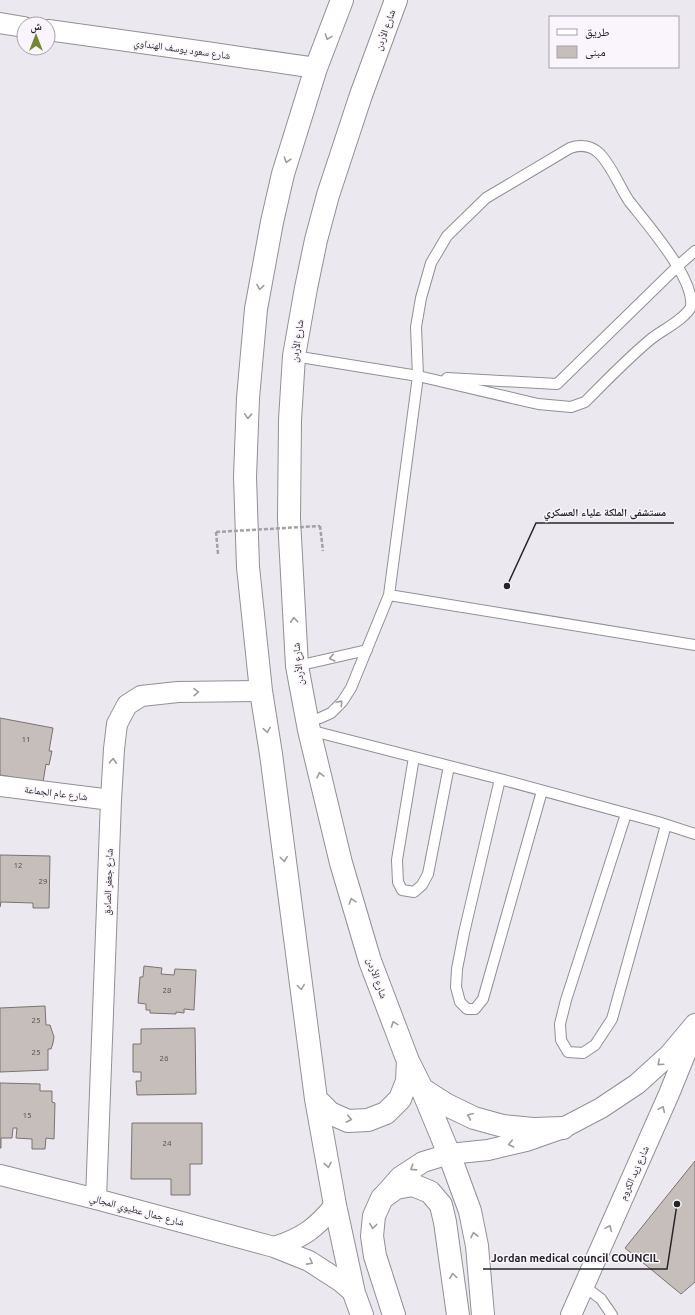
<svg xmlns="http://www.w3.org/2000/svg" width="695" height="1315" font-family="Ubuntu,'Noto Naskh Arabic',sans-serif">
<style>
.building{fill:#c6bebb;stroke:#7b7371}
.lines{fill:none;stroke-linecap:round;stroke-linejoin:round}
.lane-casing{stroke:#938f95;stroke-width:12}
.street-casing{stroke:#938f95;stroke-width:22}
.highway-casing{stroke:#938f95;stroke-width:24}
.path{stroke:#a4a0a6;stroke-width:2.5;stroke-dasharray:4 2;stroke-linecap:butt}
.lane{stroke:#fff;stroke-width:10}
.street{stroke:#fff;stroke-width:20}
.highway{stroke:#fff;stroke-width:22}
.path-bridge{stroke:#a4a0a6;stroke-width:2.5;stroke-dasharray:4 2;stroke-linecap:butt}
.oneway{stroke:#9d9c9e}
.labels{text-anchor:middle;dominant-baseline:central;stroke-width:3;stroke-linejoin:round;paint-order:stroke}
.number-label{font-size:8px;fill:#4e4a4c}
.street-label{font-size:10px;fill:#262427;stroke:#faf5fc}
.leader{fill:none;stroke:#262427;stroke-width:1.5}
.callout-dot{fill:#262427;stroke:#faf5fc;stroke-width:1.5}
.callout-label{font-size:11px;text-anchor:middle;font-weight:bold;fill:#262427;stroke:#faf5fc;stroke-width:3;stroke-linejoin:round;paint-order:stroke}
</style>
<rect width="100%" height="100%" fill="#ece8ef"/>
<path class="building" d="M0 718 53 728 49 751H52L49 765 46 764 43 782 0 775Z
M0 855 50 856 49 908H33V903L1 902 0 907Z
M144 966 162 968 161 974 174 975 175 969 196 970 194 1010 184 1009V1013L176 1012V1014L150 1013V1010H146V1004L138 1003 140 977H143Z
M45 1006 46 1025H50L54 1037 53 1043 51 1049H48V1070L0 1072V1008Z
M195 1028 196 1094 137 1095 136 1081H141V1072H133V1044H141V1029Z
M0 1083 40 1084V1091H52V1102L55 1103 54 1139 46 1138 45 1149H32V1139L16 1138 17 1128H13L12 1138H1V1148H0Z
M132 1123H202V1164H190V1195H171V1179H131Z
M695 1161V1282L681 1294 625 1248Z"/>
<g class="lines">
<defs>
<path id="lane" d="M294 356 418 376 538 404 571 407 585 402C606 381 628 358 651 339 662 330 684 320 691 307 695 278 646 223 629 201 619 186 613 168 600 154 592 146 581 144 570 148L486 198 447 236 431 263 421 298 416 327 418 376 389 595 351 688 342 702 331 713 320 718 307 721
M447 378 557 384 680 264 695 251
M389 595 695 645
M297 666 367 650
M309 730 500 779 658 822 695 834
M414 757 397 860 398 882 402 890 414 892 422 885 428 874 449 766
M500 779 464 933 457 969 456 987 460 1002 467 1009H475L483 999 542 791
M626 814 566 1000 560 1024 561 1040 568 1052 583 1053 595 1045 612 1019 666 825
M584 1286 601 1299 612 1315"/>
<path id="street" d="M0 23 24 27
M48 30 206 52 316 68
M0 786 111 800
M0 1175 96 1199 274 1247 309 1261 340 1281 354 1293
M384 1195 400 1177 423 1162 449 1154 488 1150 526 1141 563 1128 601 1108 637 1084 669 1055 695 1024
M96 1199 111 800 114 749 117 724 127 705 141 696 178 692 261 691
M274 1247C303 1238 316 1228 335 1205
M571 1315 669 1094 693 1035"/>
<path id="highway" d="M342 0 316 68 283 174 272 222 256 309 248 398 245 477 248 567 261 691 271 754 316 1099 335 1205 354 1293 362 1315
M396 0 361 95 328 195 316 240 306 288 294 356 290 420 289 519 297 666 309 730 341 863 370 961 408 1061 422 1089 449 1154 470 1211 477 1246 483 1315
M422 1089 447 1105 474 1118 503 1126 533 1129 563 1128
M316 1099 330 1113 348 1121 368 1120 386 1113 400 1099 407 1081 408 1061
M394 1315 375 1256 372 1236 374 1216 382 1198 396 1188 413 1185 430 1192 441 1205 445 1222 458 1315"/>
</defs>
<use href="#lane" class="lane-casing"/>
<use href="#street" class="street-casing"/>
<use href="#highway" class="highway-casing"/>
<path class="path" d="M320 526 323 551
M216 532 218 554"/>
<use href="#lane" class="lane"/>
<use href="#street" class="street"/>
<use href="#highway" class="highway"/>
<path class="path-bridge" d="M216 532 320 526"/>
</g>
<defs><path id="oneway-chevron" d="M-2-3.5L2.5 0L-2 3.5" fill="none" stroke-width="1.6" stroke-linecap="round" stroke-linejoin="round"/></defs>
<g class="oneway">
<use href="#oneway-chevron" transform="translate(328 37) rotate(110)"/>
<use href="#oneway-chevron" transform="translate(287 160) rotate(108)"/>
<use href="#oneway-chevron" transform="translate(260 287) rotate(99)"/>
<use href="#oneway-chevron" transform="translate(248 416) rotate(92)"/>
<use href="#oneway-chevron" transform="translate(294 620) rotate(-93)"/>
<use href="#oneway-chevron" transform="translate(332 658) rotate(167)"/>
<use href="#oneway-chevron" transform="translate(196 692) rotate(-1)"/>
<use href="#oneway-chevron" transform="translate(340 703) rotate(-49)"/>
<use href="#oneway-chevron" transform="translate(267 730) rotate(81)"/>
<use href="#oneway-chevron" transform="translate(113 761) rotate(-87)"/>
<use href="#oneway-chevron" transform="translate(320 775) rotate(-104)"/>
<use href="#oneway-chevron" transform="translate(284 859) rotate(83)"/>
<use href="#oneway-chevron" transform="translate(352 901) rotate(-107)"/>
<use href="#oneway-chevron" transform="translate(301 987) rotate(82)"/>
<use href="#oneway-chevron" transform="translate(394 1024) rotate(-110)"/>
<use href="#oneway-chevron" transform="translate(660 1063) rotate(138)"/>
<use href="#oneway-chevron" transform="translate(662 1109) rotate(-66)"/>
<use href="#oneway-chevron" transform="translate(470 1116) rotate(-157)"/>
<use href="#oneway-chevron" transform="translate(349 1119) rotate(11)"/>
<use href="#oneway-chevron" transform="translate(511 1144) rotate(167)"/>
<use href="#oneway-chevron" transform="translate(328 1165) rotate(80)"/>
<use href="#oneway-chevron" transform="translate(413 1168) rotate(147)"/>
<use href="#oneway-chevron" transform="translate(373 1226) rotate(97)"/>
<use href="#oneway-chevron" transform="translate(609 1228) rotate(-66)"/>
<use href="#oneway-chevron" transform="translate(474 1235) rotate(-102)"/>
<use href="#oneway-chevron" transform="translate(310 1262) rotate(29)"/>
<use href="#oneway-chevron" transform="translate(453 1276) rotate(-98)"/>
</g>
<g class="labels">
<g class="number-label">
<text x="26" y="739">11</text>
<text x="18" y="865">12</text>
<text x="43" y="881">29</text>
<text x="167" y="990">28</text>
<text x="36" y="1020">25</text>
<text x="36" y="1052">25</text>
<text x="164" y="1058">26</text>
<text x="27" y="1115">15</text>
<text x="167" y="1143">24</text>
</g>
<g class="street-label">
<text transform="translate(385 30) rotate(-70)">شارع الأردن</text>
<text transform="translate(182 49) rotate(8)">شارع سعود يوسف الهنداوي</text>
<text transform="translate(297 341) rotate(-82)">شارع الأردن</text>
<text transform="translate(298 664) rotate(-96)">شارع الأردن</text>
<text transform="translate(56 793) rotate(7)">شارع عام الجماعة</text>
<text transform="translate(108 882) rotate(-88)">شارع جعفر الصادق</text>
<text transform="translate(377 978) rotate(70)">شارع الأردن</text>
<text transform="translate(634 1173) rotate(-66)">شارع زيد الكروم</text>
<text transform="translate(137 1210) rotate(15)">شارع جمال عطيوي المجالي</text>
</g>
</g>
<path class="leader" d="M507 586L536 523H674M677 1204L667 1269H483"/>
<g class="callout-dot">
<circle cx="507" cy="586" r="4"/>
<circle cx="677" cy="1204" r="4"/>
</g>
<g class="callout-label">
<text x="605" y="516">مستشفى الملكة علياء العسكري</text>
<text x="575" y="1262">Jordan medical council COUNCIL</text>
</g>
<rect x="549" y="16" width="130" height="52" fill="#faf5fc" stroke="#a5a1a7"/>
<rect x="557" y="29" width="20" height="6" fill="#ffffff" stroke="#a5a1a7"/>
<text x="585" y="36" font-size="12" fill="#262427">طريق</text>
<rect x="557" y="46" width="20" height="12" fill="#c6bebb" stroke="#a5a1a7"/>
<text x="585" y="56" font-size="12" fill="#262427">مبنى</text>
<g transform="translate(36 36)"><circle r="19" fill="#faf5fc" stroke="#a5a1a7"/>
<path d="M0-3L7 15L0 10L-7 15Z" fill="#758534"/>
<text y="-6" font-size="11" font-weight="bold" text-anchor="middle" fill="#262427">ش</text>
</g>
</svg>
